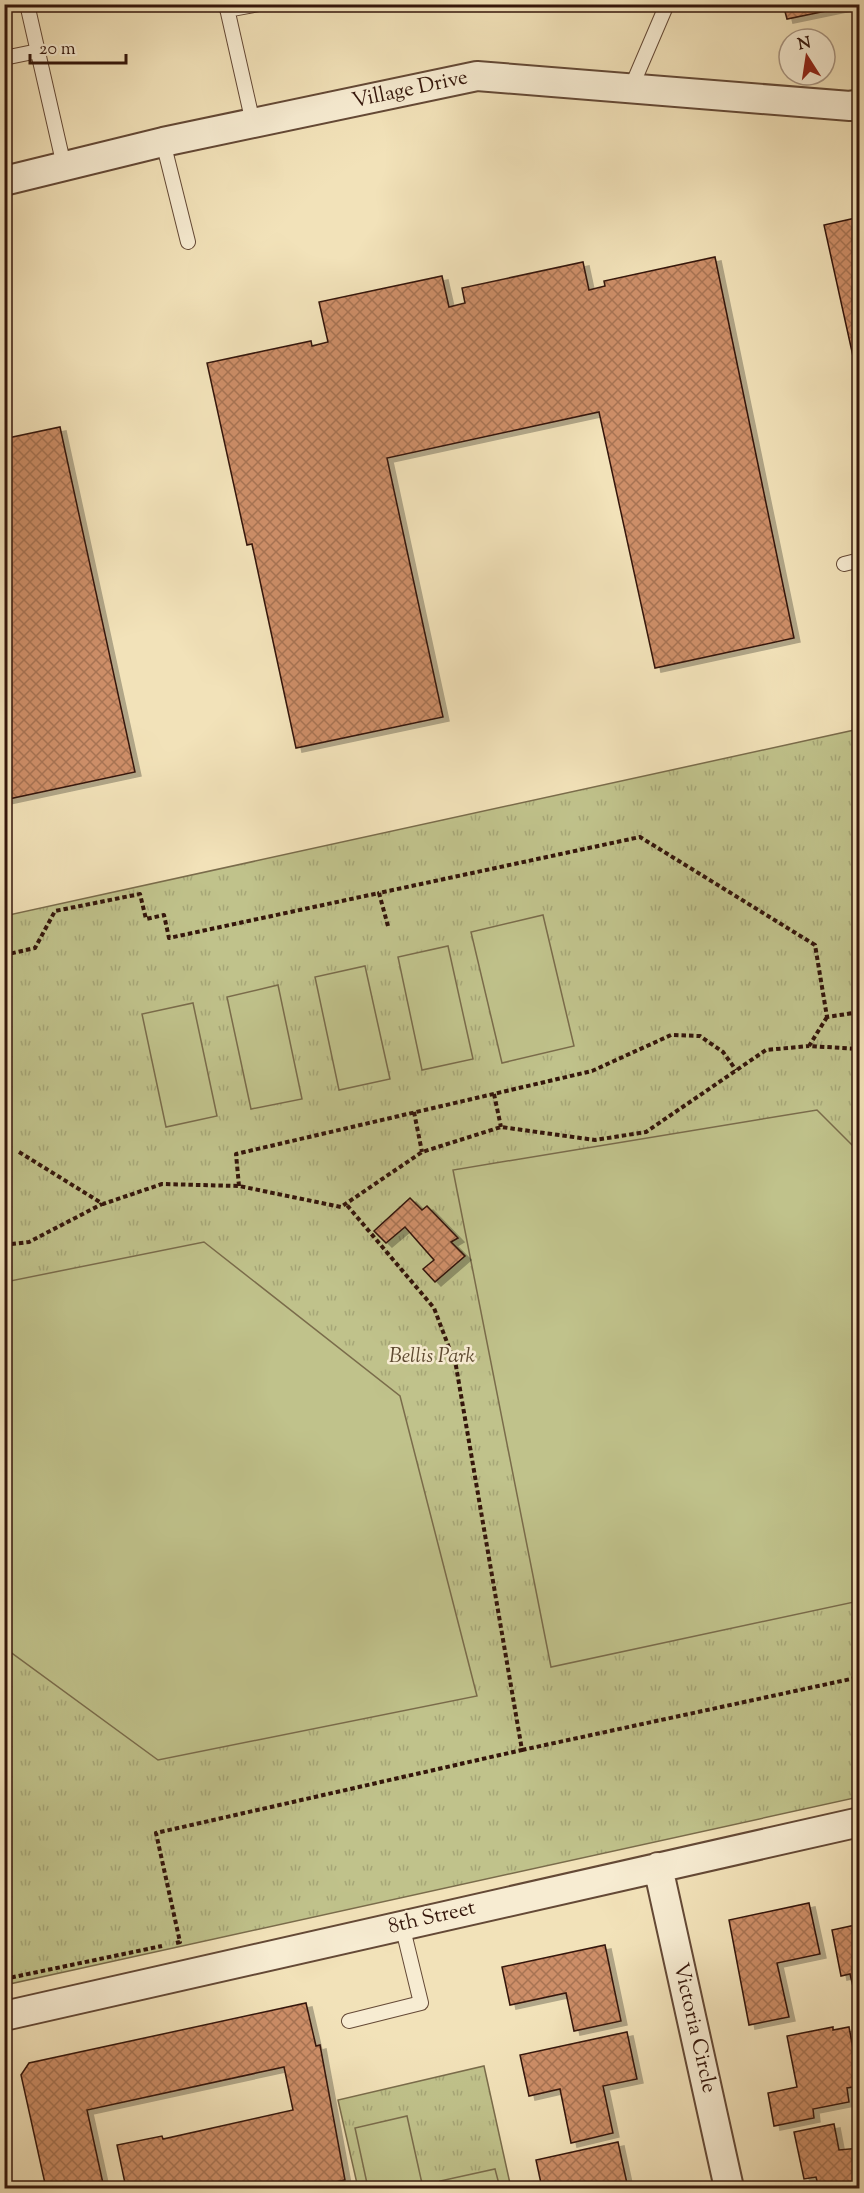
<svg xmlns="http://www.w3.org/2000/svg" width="864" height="2193" font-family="'Sorts Mill Goudy',serif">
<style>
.grass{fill:url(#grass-tufts);stroke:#7a6c4b;stroke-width:1.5}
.garden{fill:#c0c28b;stroke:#7a6c4b;stroke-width:1.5}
.building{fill:url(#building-cross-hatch);stroke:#34160b;stroke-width:1.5;filter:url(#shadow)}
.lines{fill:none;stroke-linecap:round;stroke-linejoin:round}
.service-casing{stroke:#644936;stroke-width:16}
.minor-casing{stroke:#644936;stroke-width:32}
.path{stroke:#34160b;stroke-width:4;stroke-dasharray:4.5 3;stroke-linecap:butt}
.service{stroke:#f7ecd2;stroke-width:14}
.minor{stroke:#f7ecd2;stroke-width:28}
.labels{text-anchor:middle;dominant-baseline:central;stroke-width:5;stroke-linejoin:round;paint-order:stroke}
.street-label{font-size:21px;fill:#34160b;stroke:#f7ecd2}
.park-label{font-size:21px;font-style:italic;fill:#5e4a31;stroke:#f7ecd2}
</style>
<defs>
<pattern id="grass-tufts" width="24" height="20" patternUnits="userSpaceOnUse" patternTransform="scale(1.5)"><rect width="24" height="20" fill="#c0c28b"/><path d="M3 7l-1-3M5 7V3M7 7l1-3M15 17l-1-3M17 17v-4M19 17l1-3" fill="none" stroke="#a6a677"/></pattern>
<pattern id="building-cross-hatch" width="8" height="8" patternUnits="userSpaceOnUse" patternTransform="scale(1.5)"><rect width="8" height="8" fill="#cd8e67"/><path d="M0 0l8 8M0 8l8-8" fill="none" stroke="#a77353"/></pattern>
<filter id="shadow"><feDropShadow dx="6" dy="4" stdDeviation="0" flood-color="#0004"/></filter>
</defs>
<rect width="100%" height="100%" fill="#f2e2b9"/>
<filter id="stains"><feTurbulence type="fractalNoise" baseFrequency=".00333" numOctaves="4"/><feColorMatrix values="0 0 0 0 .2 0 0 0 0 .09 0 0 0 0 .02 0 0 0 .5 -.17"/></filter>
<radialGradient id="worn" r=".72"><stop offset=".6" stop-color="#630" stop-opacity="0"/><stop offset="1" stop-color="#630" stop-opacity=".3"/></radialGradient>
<path class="grass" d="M859 729V1797L5 1985 4 916Z
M484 2066 511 2188H358L338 2100Z"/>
<path class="garden" d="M543 915 574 1046 502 1063 471 932Z
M448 946 473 1059 422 1070 398 957Z
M365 966 390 1079 339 1090 315 977Z
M278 985 302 1099 251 1109 227 997Z
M193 1003 217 1116 166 1127 142 1014Z
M817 1110 859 1152V1601L551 1667 453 1170Z
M204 1242 400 1396 477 1696 158 1760 5 1648V1282Z
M407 2116 423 2188H368L355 2128Z
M495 2169 500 2188H442L440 2181Z"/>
<path class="building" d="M783 4H860V22L855 5 787 19Z
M860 217V388L824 225Z
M715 257 794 638 655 668 599 412 387 458 443 717 296 748 252 544 247 545 207 363 311 341 312 346 328 342 319 302 442 276 449 307 465 303 462 288 583 262 589 290 605 286 604 281Z
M60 427 135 772 4 800V444L8 438Z
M410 1198 422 1210 427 1206 458 1238 451 1242 465 1256 435 1282 423 1269 434 1260 405 1227 386 1243 374 1231Z
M809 1903 820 1954 777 1963 789 2017 749 2025 729 1920Z
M860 1924V1990L854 1991 850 1974 841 1976 832 1930Z
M605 1945 621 2021 574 2031 566 1993 510 2005 502 1967Z
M306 2003 316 2046 320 2045 345 2180 306 2188H126L117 2145 162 2136 163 2139 293 2110 284 2067 87 2110 104 2188H46L21 2075 29 2063Z
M833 2027V2030L849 2027 860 2086 847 2088 849 2102 813 2109 814 2118 774 2126 768 2093 797 2087 787 2036Z
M627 2032 637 2079 603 2086 613 2133 571 2143 560 2089 529 2096 520 2055Z
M834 2124 839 2150 860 2148V2188H819L816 2177 804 2179 794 2132Z
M618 2142 628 2188H542L536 2160Z"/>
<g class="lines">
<defs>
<path id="service" d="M27 4 64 166
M226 4 253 123
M227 10 259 4
M4 58 38 51
M631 88 667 4
M163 142 188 242
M844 564 860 560
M349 2021 421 2003 402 1925"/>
<path id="minor" d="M4 181 163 142 477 76 850 106 860 104
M658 1867 729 2188
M4 2016 860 1822"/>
</defs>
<use href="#service" class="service-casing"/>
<use href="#minor" class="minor-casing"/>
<path class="path" d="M388 926 379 893 640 837 815 945 827 1017 860 1012
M4 955 35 948 55 911 140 894 146 919 164 915 169 938 379 893
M827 1017 809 1046 860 1049
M494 1094 501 1127
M414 1112 422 1152
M19 1152 103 1204 162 1184 239 1186 341 1207 422 1152 501 1127 595 1140 646 1132 766 1050 809 1046
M239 1186 236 1154 592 1071 671 1035 700 1036 723 1052 736 1070
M4 1245 29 1242 102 1204
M522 1750 860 1677
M176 1943 180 1942 156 1833 522 1750 456 1366 434 1308 346 1204
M4 1979 162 1946"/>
<use href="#service" class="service"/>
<use href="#minor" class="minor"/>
</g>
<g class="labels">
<g class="street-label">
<text transform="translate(410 90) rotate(-12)">Village Drive</text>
<text transform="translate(432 1918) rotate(-13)">8th Street</text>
<text transform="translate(694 2028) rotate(77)">Victoria Circle</text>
</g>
<g class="park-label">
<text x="432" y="1357">Bellis Park</text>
</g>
</g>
<rect width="864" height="2193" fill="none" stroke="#f2e2b9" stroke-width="24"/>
<rect x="6" y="6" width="852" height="2181" fill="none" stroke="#34160b" stroke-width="3"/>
<rect x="12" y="12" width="840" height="2169" fill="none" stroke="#34160b" stroke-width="1.5"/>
<g transform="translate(807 57) rotate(348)"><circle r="28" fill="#f7ecd2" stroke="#a99682" stroke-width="1.5"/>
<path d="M0-4.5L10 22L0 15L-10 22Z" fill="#8f2418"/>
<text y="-9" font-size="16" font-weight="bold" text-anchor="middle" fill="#34160b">N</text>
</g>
<path d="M30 54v9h96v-9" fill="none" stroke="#34160b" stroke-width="3"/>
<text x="39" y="54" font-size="18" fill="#34160b" stroke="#f7ecd2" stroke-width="4.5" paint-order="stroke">20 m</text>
<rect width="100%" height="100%" filter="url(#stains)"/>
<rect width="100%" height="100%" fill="url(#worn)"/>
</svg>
